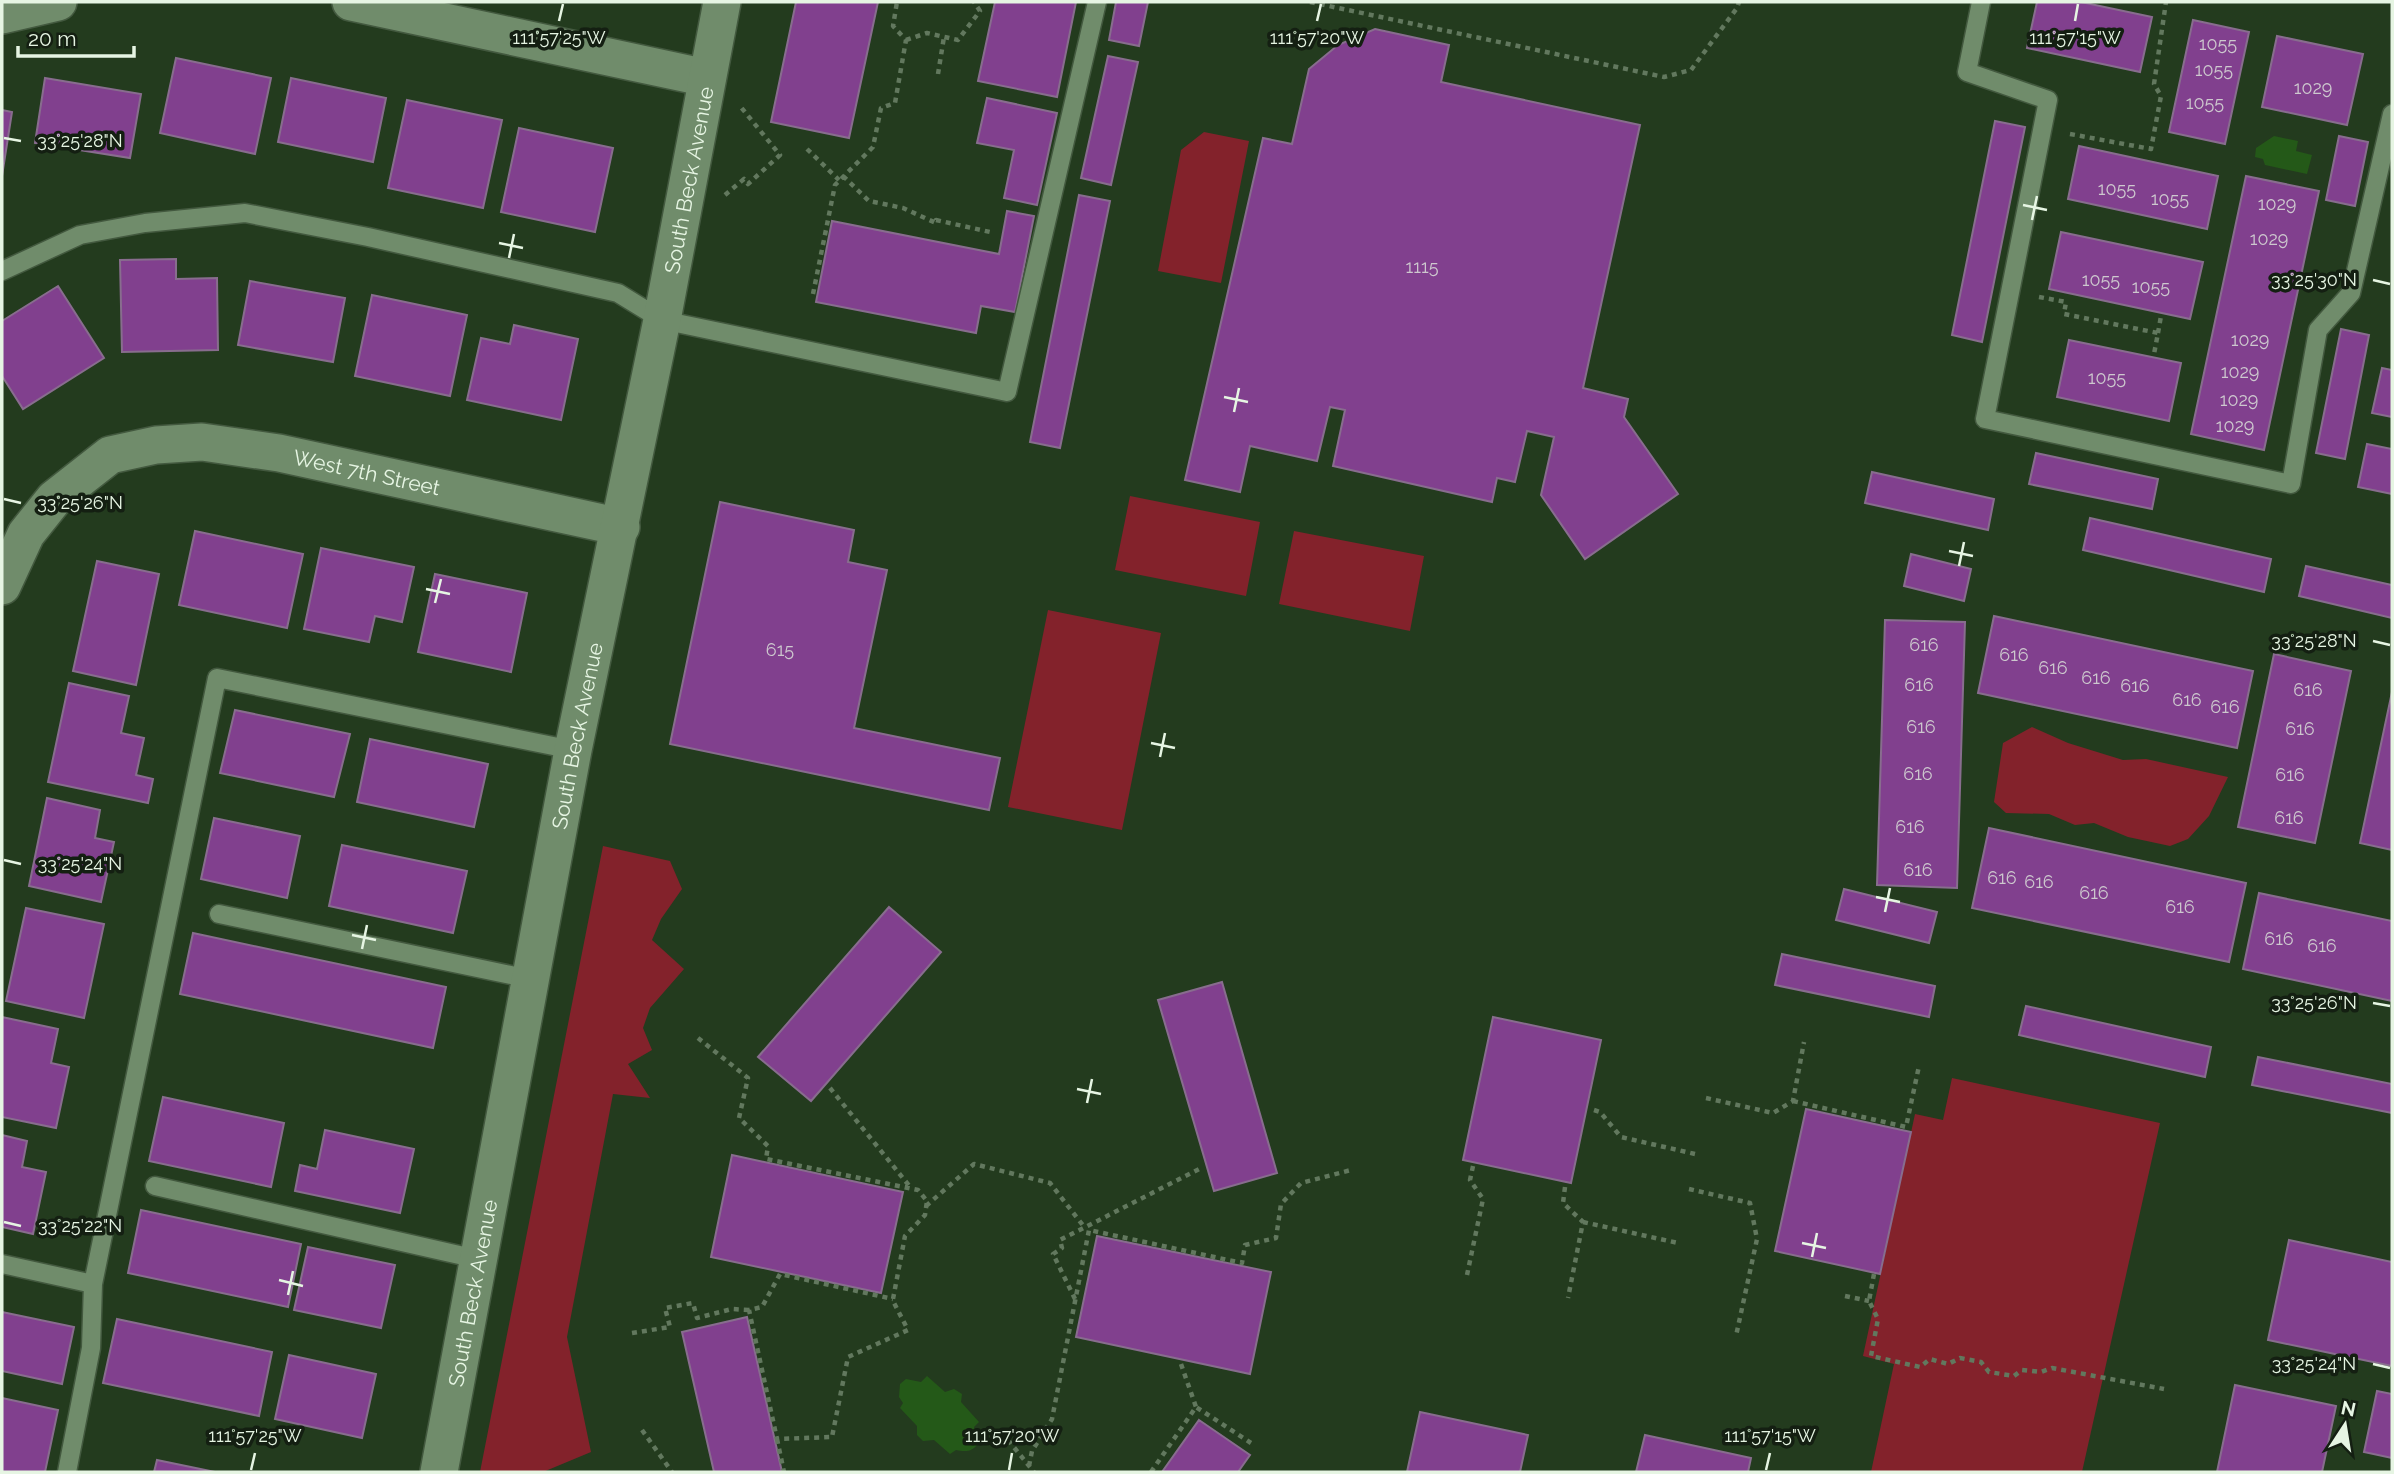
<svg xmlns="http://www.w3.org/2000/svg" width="2394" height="1474" font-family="Raleway,sans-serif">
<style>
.green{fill:#83222b}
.water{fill:#245918}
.building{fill:#81408e;stroke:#886d8e;stroke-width:2}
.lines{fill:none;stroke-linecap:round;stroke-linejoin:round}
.lane-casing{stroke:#43593f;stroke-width:21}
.street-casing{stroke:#43593f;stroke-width:40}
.path{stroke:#62785e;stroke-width:4.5;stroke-dasharray:5 5;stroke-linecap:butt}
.lane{stroke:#708c6b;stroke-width:18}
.street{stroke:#708c6b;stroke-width:37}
.ticks{fill:none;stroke:#e6f5e3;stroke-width:2.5}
.labels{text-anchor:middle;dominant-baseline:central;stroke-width:7;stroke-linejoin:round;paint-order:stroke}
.number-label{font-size:18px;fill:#cdc8ce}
.street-label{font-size:21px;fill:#e6f5e3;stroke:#141f12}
.ticks-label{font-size:18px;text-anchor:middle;fill:#e6f5e3;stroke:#141f12;stroke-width:7;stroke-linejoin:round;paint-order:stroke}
</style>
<rect width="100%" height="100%" fill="#233b1e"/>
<path class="green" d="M1204 132 1249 141 1221 283 1158 271 1181 150Z
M1130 496 1260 522 1246 596 1115 570Z
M1294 531 1424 556 1410 631 1279 604Z
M1048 610 1161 633 1122 830 1008 807Z
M2032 727 2068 743 2123 760 2146 759 2228 777 2209 816 2188 839 2170 846 2128 837 2094 823 2075 825 2049 814 2006 813 1994 802 2003 743Z
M603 846 670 861 682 889 661 919 652 940 684 969 650 1008 643 1028 652 1050 628 1064 650 1098 613 1094 567 1337 591 1452 543 1472H480Z
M1952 1078 2160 1123 2082 1472H1871L1894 1364 1863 1356 1915 1114 1943 1120Z"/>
<path class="water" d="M2274 136 2298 141 2296 151 2312 155 2307 174 2265 165 2263 159 2255 157 2256 148Z
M927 1376 945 1392 954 1389 962 1394 961 1402 979 1422 974 1427 979 1443C972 1452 966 1452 956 1450L950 1454 934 1440 923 1441 917 1435V1426L900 1408 903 1403 899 1397 900 1384 906 1379 921 1382Z"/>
<path class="building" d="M796 2H878L849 138 771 122Z
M995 2H1076L1057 97 978 81Z
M1116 2H1148L1139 46 1109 40Z
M2037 2H2081L2152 17 2140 72 2027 48Z
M2193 20 2249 32 2225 144 2169 132Z
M1375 29 1449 45 1441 82 1640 125 1583 388 1628 399 1624 417 1678 494 1585 559 1541 495 1554 437 1527 431 1515 482 1497 478 1492 502 1333 466 1345 410 1330 407 1317 461 1250 446 1240 492 1185 480 1263 138 1292 144 1309 69 1338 45Z
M2277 36 2363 54 2347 125 2262 107Z
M1108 56 1138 62 1111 185 1081 178Z
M176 58 271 78 255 154 160 133Z
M45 78 141 94 130 158 35 143Z
M291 78 386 98 373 162 278 142Z
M987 98 1057 113 1037 205 1004 198 1014 150 977 143Z
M407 100 502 120 483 208 388 188Z
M2 110 12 112 2 176Z
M1995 121 2025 127 1982 342 1952 335Z
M519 128 613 148 595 232 501 212Z
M2339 136 2368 142 2355 206 2326 200Z
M2079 146 2218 176 2207 229 2068 199Z
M2246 176 2319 191 2264 450 2191 434Z
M1079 195 1110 201 1060 448 1030 442Z
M1007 211 1034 216 1015 312 981 306 976 333 816 302 832 221 999 254Z
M2061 232 2203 262 2190 319 2049 289Z
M176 259V279L217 278 218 350 122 352 120 260Z
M250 281 345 298 333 362 238 345Z
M58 286 104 358 23 409 2 376V321Z
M372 295 467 315 450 396 355 376Z
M514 325 578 339 561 420 467 400 481 338 510 344Z
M2341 329 2369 335 2345 459 2316 453Z
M2069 340 2181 363 2169 421 2057 397Z
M2382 368 2392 370V417L2372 413Z
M2367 444 2392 449V494L2358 487Z
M2036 453 2158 479 2152 509 2029 484Z
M1872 472 1994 499 1988 530 1865 503Z
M720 502 854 530 848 562 887 570 854 728 1000 758 989 810 670 744Z
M2090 518 2271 559 2264 592 2083 550Z
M195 531 303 554 287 628 179 605Z
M321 548 414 567 402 622 375 616 369 642 304 629Z
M1911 554 1971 569 1964 601 1904 586Z
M97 561 159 574 136 685 73 671Z
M2306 566 2392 585V618L2299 596Z
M435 574 527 593 511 672 418 652Z
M1994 616 2253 671 2237 748 1978 693Z
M1885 620 1965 622 1957 888 1877 885Z
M2274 654 2351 671 2315 843 2238 827Z
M69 683 129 696 121 733 144 738 136 775 153 779 148 803 48 782Z
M2392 692V850L2360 843Z
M235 710 350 734 334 797 220 773Z
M370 739 488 764 474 827 357 802Z
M47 798 100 810 95 838 114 842 101 902 29 886Z
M214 818 300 836 287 898 201 879Z
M1989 828 2246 883 2229 962 1972 908Z
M342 845 467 871 453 933 329 906Z
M1844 889 1937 912 1929 943 1836 920Z
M2259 893 2392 921V1001L2243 969Z
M889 907 941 952 811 1101 758 1057Z
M26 908 104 924 84 1018 6 1001Z
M193 933 446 987 433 1048 180 994Z
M1782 954 1935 986 1929 1017 1775 985Z
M1222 982 1277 1173 1214 1191 1158 1000Z
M2026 1006 2211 1047 2205 1077 2019 1035Z
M2 1017 58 1029 51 1063 69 1067 56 1128 2 1117Z
M1493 1017 1601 1040 1571 1183 1463 1160Z
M2258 1057 2392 1084V1113L2252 1085Z
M163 1097 284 1123 271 1187 149 1161Z
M1806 1109 1911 1132 1880 1274 1775 1251Z
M325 1130 414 1149 400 1213 295 1191 300 1165 317 1169Z
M2 1135 27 1141 22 1167 46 1172 33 1234 2 1227Z
M732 1155 903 1192 881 1293 711 1257Z
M141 1210 301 1244 288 1307 128 1273Z
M1097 1236 1271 1272 1250 1374 1076 1337Z
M2289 1240 2392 1262V1366L2268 1340Z
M308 1247 395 1265 381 1328 294 1310Z
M2 1312 74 1327 62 1384 2 1371Z
M747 1317 782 1472H714L682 1332Z
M117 1319 272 1352 259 1416 103 1383Z
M289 1355 376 1374 362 1438 275 1419Z
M2235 1385 2336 1406 2322 1472H2217Z
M2377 1391 2392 1394V1458L2364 1452Z
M2 1398 58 1410 45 1472H2Z
M1420 1412 1528 1435 1520 1472H1407Z
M1199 1420 1250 1455 1238 1472H1162Z
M1645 1435 1751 1458 1748 1472H1636Z
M157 1460 215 1472H154Z"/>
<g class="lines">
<defs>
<path id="lane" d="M1981 2 1967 72 2048 100 1985 419 2291 484 2318 330 2351 293 2392 114
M2 271 80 235 145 223 245 213 368 237 618 293 662 320 1007 392 1097 2
M219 914 530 979
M155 1186 477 1259
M2 1264 93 1284
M67 1472 91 1348 93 1284 217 678 573 750"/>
<g id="street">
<path d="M351 2 707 78"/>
<path d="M2 15 58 2"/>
<path id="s1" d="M2 586 26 534 54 499 110 455 156 445 202 442 279 453 621 527"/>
<path id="s2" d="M439 1472 573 750 662 320 722 2"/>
</g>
</defs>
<use href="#lane" class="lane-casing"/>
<use href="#street" class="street-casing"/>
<path class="path" d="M1310 2 1664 77 1691 70 1737 8 1739 2
M906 40 927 33 958 40 980 11 974 2
M938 74 944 37
M2070 134 2151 149 2161 96 2154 84 2166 2
M807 149 839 180
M843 176 869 201 903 208 936 223V220L990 232
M725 195 744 179 748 184 780 155 740 106
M813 294 835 185 873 147 881 108 895 103 906 40 893 26 897 2
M2039 297 2066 302 2064 314 2158 333 2154 354
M2158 333 2161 316
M698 1038 748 1078 739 1118 768 1146 766 1159 918 1190 927 1201 925 1215 905 1236 893 1299V1301L908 1330 848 1357 832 1437 777 1439 749 1310 762 1307 780 1274 893 1299
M830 1088 911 1188
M1706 1098 1773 1113 1793 1101 1804 1042
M1793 1101 1906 1127 1919 1066
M1594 1110 1600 1112 1621 1137 1695 1154
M1565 1187 1563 1203 1583 1222 1568 1298
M1689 1189 1750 1203 1757 1239 1736 1336
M926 1206 974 1164 1050 1183 1085 1228
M1583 1222 1678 1243
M1874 1274 1869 1301 1878 1319 1871 1356 1920 1367 1930 1359 1948 1364 1960 1358 1981 1362 1989 1372 2014 1376 2022 1370 2041 1372 2052 1368 2164 1389
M1467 1275 1483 1199 1470 1180 1473 1166
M1845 1296 1869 1301
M1075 1299 1053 1254 1062 1248 1060 1240 1203 1167
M632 1333 670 1327 665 1308 693 1303 697 1318 732 1309 749 1310
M1181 1364 1196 1407
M642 1430 672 1472
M777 1439 784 1472
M1008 1440 1034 1472
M1029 1466 1032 1451 1052 1419 1089 1230 1242 1263 1245 1245 1276 1238 1281 1204 1301 1183 1351 1170
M1151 1472 1196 1407 1251 1443"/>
<use href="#lane" class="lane"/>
<use href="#street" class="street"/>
</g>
<path class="ticks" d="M559 21 563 4M1317 21 1321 4M2075 21 2078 4M4 138 21 141M2023 205 2047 210M2032 220 2037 196M499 243 523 248M509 258 514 234M2373 280 2390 284M1224 397 1248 402M1234 412 1239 388M4 499 21 503M1949 551 1973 556M1959 566 1964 542M426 589 450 594M435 603 441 579M2373 641 2390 645M1151 743 1175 748M1160 757 1165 733M4 860 21 864M1876 897 1900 902M1885 912 1890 888M352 935 376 940M362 949 367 925M2373 1003 2390 1006M1077 1089 1101 1094M1087 1103 1092 1079M4 1222 21 1226M1802 1243 1826 1248M1812 1257 1817 1233M279 1280 303 1286M288 1295 293 1271M2373 1364 2390 1368M251 1470 255 1453M1009 1470 1012 1453M1766 1470 1770 1453"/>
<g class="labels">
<g class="number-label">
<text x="2218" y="43">1055</text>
<text x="2214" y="69">1055</text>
<text x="2313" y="87">1029</text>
<text x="2205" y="102">1055</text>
<text x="2117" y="188">1055</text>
<text x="2170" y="198">1055</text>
<text x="2277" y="203">1029</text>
<text x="2269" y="238">1029</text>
<text x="1422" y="266">1115</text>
<text x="2101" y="279">1055</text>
<text x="2151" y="286">1055</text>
<text x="2250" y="339">1029</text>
<text x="2240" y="371">1029</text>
<text x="2107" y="377">1055</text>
<text x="2239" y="399">1029</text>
<text x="2235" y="425">1029</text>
<text x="1924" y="644">616</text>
<text x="780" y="649">615</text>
<text x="2014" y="654">616</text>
<text x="2053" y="667">616</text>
<text x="2096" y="677">616</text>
<text x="1919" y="684">616</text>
<text x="2135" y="685">616</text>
<text x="2308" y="689">616</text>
<text x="2187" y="699">616</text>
<text x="2225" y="706">616</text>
<text x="1921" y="726">616</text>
<text x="2300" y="728">616</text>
<text x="1918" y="773">616</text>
<text x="2290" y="774">616</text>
<text x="2289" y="817">616</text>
<text x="1910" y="826">616</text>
<text x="1918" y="869">616</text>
<text x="2002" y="877">616</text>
<text x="2039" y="881">616</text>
<text x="2094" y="892">616</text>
<text x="2180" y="906">616</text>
<text x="2279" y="938">616</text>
<text x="2322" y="945">616</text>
</g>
<g class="street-label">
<text stroke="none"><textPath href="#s2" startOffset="1316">South Beck Avenue</textPath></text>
<text stroke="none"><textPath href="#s1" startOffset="434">West 7th Street</textPath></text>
<text stroke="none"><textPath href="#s2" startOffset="749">South Beck Avenue</textPath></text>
<text stroke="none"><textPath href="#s2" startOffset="182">South Beck Avenue</textPath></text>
</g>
</g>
<g class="ticks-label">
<text x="559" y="44">111°57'25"W</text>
<text x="1317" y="44">111°57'20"W</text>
<text x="2075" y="44">111°57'15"W</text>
<text x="80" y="147">33°25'28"N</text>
<text x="2314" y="286">33°25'30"N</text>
<text x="80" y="509">33°25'26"N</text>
<text x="2314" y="647">33°25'28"N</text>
<text x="80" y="870">33°25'24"N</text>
<text x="2314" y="1009">33°25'26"N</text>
<text x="80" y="1232">33°25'22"N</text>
<text x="2314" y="1370">33°25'24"N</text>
<text x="255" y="1442">111°57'25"W</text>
<text x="1012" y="1442">111°57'20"W</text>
<text x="1770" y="1442">111°57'15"W</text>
</g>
<rect width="2394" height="1474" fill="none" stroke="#e6f5e3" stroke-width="7"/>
<g transform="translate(2345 1425) rotate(12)" stroke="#141f12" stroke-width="5" paint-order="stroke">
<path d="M0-5L12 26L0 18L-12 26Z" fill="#e6f5e3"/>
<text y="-10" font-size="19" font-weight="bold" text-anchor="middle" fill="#e6f5e3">N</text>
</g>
<path d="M18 46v10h116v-10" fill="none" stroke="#e6f5e3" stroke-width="3.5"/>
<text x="28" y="46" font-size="21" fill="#e6f5e3" stroke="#141f12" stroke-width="5" paint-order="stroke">20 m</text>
</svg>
